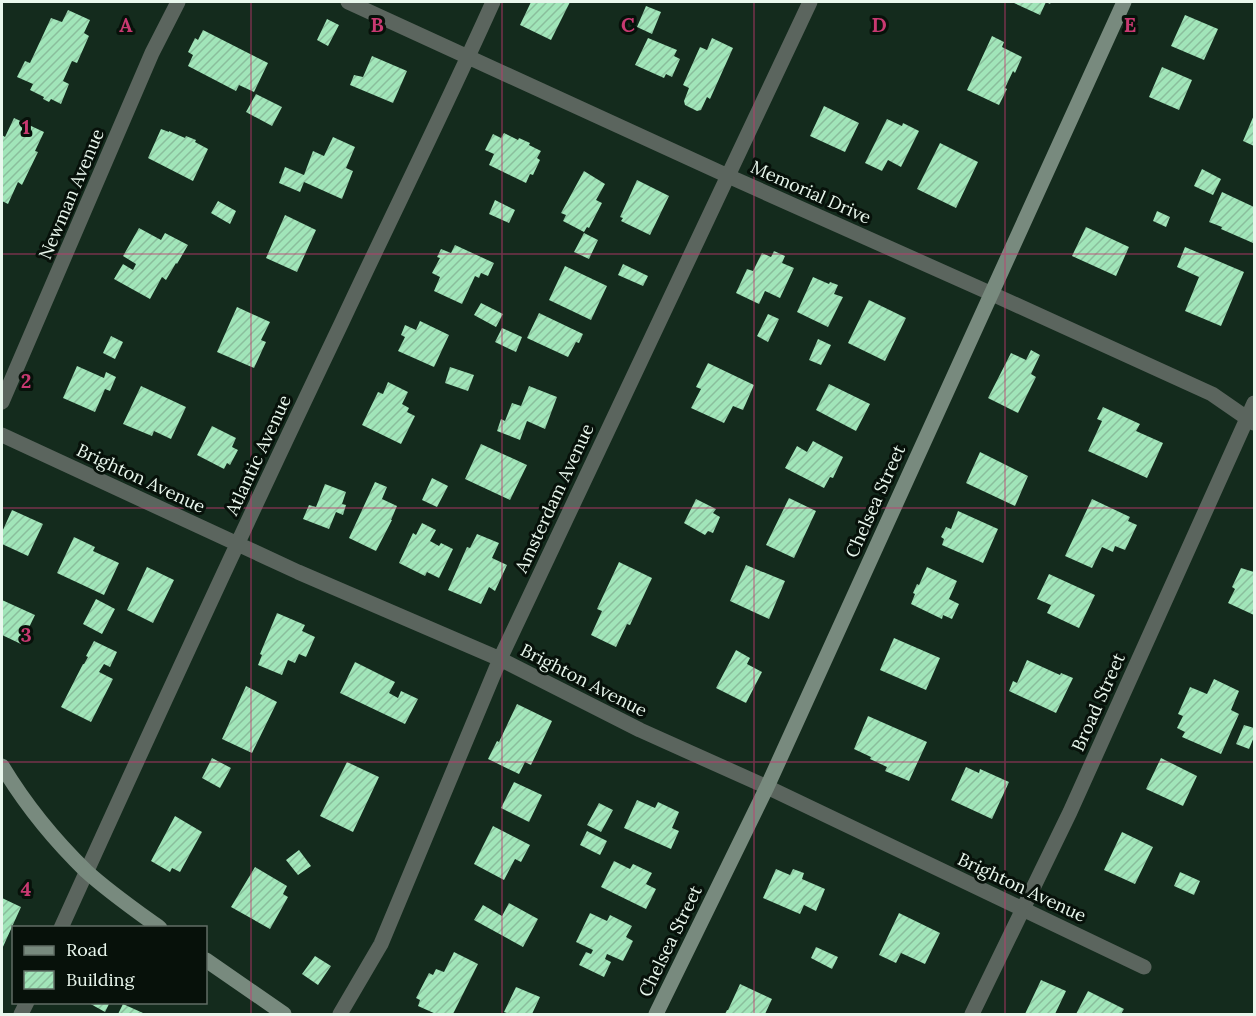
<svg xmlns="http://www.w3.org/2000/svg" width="1256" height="1016" font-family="Lora,serif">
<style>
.building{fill:url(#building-hatch)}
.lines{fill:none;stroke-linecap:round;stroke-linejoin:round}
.street{stroke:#5b655e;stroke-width:15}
.secondary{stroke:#788a7e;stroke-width:15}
.grid{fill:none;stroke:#c83971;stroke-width:1.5;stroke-opacity:0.55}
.labels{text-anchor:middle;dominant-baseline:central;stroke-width:6;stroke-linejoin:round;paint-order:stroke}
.street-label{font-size:18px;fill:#e9f7ed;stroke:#07110a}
.grid-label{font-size:20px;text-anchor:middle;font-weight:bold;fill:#c83971;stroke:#07110a;stroke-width:6;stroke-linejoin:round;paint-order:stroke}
</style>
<defs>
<pattern id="building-hatch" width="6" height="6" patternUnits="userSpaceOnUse" patternTransform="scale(1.5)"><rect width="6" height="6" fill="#a1e5b9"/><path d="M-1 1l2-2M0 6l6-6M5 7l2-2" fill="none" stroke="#8abe9c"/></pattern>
</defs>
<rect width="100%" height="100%" fill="#142b1d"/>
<path class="building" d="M531 2H570L551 40 520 25Z
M1015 2H1051L1050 4 1046 2 1040 15 1014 3Z
M646 6 661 12 652 34 637 27Z
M68 10 90 20 84 33 89 36 77 63 72 61 63 81 69 84 61 104 51 99 49 102 43 99 44 97 30 90 33 84 17 77 25 61 30 63 51 18 62 22Z
M1185 15 1218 29 1204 60 1171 46Z
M327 19 339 25 328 46 317 40Z
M203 30 268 63 254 92 239 85 236 91 188 66 193 55 188 52 195 38 198 40Z
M992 36 1004 42 1002 47 1022 57 1015 73 1013 71 1005 88 1007 89 999 105 967 90Z
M648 38 677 50 674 56 680 59 672 77 666 74 664 78 635 65Z
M712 38 733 48 710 99 707 97 701 110 697 111 685 105 684 101 689 88 683 85 700 47 707 50Z
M372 56 407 71 393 103 350 85 354 75 363 77Z
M1162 67 1192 80 1179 110 1149 97Z
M256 94 282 107 272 126 246 112Z
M824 106 859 123 845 152 810 136Z
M1254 115V146L1243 141Z
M14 118 44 132 35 151 38 152 22 185 18 182 8 204 2 201V135L5 137Z
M887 119 902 126 903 123 919 131 901 167 888 160 882 171 865 163Z
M161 129 169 132V131L185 138 186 136 196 140 195 142 208 149 193 181 148 158Z
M504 133 518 140 519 138 530 143 529 145 541 151 537 158 540 160 533 175 530 174 526 183 489 165 494 154 485 150 493 134 501 138Z
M333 137 355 147 346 168 353 171 342 199 304 182 300 192 279 183 285 167 304 175 313 151 324 156Z
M940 143 978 162 956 208 917 189Z
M1202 169 1221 179 1213 195 1194 186Z
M584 171 605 184 596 200 602 203 589 228 587 227 584 232 563 221 566 215 561 213Z
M637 180 669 196 650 235 621 221 623 218 620 217Z
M1222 192 1254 207 1253 217H1254V239L1253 243 1221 229 1222 227 1209 222Z
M495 200 515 210 509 223 489 214Z
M218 201 236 211 230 224 211 213Z
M1157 211 1170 217 1166 227 1153 221Z
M285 215 316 230 297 272 266 258Z
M1086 227 1129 247 1116 276 1072 256Z
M139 228 161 240 165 233 188 245 177 264 176 263 166 280 162 277 150 299 114 279 123 264 133 270 136 264 123 256Z
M584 233 598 240 589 259 574 252Z
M455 245 494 263 488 276 481 273 479 278 475 276 462 304 434 291 440 277 432 273 440 258 437 257 441 249 451 253Z
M1185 247 1244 272 1221 326 1185 311 1199 277 1177 267Z
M774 251 785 256 782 263 794 268 780 298 765 291 759 304 736 293 747 269 753 271 762 253 771 257Z
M623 264 648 276 643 286 618 275Z
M565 266 607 286 591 320 549 300Z
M813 277 829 284 830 282 838 285 834 294 843 297 828 327 797 312Z
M869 300 906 318 885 361 848 343Z
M481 303 503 314 496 327 474 315Z
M237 307 270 322 261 340 266 342 254 368 217 352Z
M539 313 583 334 579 343 576 342 568 357 527 338Z
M768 314 779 319 768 342 757 336Z
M420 321 449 335 434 367 398 351 405 337 401 335 405 325 416 330Z
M502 328 522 337 516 352 495 342Z
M111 336 123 342 115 359 103 353Z
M818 339 831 345 821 365 809 360Z
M1031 350 1040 355 1031 374 1036 377 1018 413 988 398 1011 353 1026 360Z
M708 363 754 385 743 410 733 406 724 423 691 408 701 389 696 387Z
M77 366 104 378 106 372 116 377 110 391 105 389 95 412 63 398Z
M450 367 474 375 468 391 445 383Z
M388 382 408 392 402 404 409 408 407 412 415 416 401 444 362 425 378 392 383 394Z
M829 384 870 404 856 431 816 410Z
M141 386 186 407 171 439 154 431 152 436 123 424Z
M529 386 557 397 545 429 527 421 520 440 497 431 501 419 505 421 512 403 521 406Z
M1103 407 1140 424 1136 431 1163 443 1147 478 1088 451 1102 421 1097 419Z
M212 426 236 438 232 447 238 450 230 465 227 463 224 469 197 455Z
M813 441 843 457 833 478 830 477 824 488 785 468 797 446 807 452Z
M481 444 527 465 510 500 465 479Z
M980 452 1028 476 1015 506 966 483Z
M432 478 448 486 437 507 422 500Z
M375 482 387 487 382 499 397 506 391 520H392L376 551 349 538Z
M325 484 346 492 342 504 346 505 343 515 336 512 329 529 303 519 309 505 316 507Z
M789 498 816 511 794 558 766 545Z
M696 499 716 509 713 513 720 517 713 533 708 531 705 535 684 523Z
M1092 499 1130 517 1128 521 1137 525 1125 550 1115 546 1113 552 1102 547 1092 568 1065 556Z
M12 510 43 524 28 556 2 544V532Z
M958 511 998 529 983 563 942 545 944 539 941 537 946 527 951 529Z
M422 523 436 530 430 541 439 546 441 543 453 549 439 578 427 572 425 576 399 563 413 533 416 535Z
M477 534 499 543 492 558 507 565 495 591 489 587 481 604 448 590 467 547 470 548Z
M74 537 95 547 93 551 119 563 104 595 57 573Z
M619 562 652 578 630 625 627 624 616 647 591 635 602 611 597 609Z
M746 565 785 581 769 619 730 601Z
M147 567 174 580 153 623 127 610Z
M927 567 957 581 949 599 959 604 952 619 943 615 942 619 911 604 915 594 913 593 917 584 919 585Z
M1241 568 1254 572V615L1228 603 1235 589 1232 587Z
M1049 574 1095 595 1079 628 1047 613 1051 605 1037 599Z
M96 599 115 609 102 634 83 624Z
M2 600 35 615 21 644 2 635Z
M277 613 305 625 302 631 315 637 306 657 299 654 295 663 288 660 282 675 258 665 262 655 260 654Z
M894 638 940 658 926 690 880 670Z
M94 641 117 652 110 667 104 664 99 672 113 679 91 722 61 707 83 664H84L88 657 86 656Z
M736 650 750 658 747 664 762 672 746 703 716 688Z
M1027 660 1060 675 1061 673 1073 678 1056 713 1009 691 1013 681 1017 683Z
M355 662 395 682 389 693 398 698 401 691 418 699 405 724 340 693Z
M1214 679 1239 691 1231 710 1239 714 1221 754 1182 737 1185 732 1177 728 1183 716 1178 714 1190 687 1207 694Z
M246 686 277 702 252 753 222 739Z
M517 704 552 721 531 765 525 762 519 774 488 759 497 741 499 742Z
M868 716 927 742 909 781 885 771 887 767 870 759 871 757 854 749Z
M1244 725 1254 728V737L1249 749 1236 744Z
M212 758 231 768 220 788 202 778Z
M1161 758 1197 776 1183 806 1146 789Z
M347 762 379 777 353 832 320 816Z
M966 767 979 773 980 769 1009 782 992 819 951 800Z
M514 782 542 795 529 822 501 808Z
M637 800 655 808 658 802 679 812 672 828 679 831 671 849 624 828Z
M599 803 613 810 601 832 587 825Z
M175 816 202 832 180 872 172 868 170 872 151 861Z
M493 826 530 845 521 862 515 859 504 880 474 864Z
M587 831 607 841 600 855 580 845Z
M1122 832 1153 847 1135 884 1104 870Z
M299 850 311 866 298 875 286 860Z
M614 861 630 869 633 864 652 873 646 884 656 889 646 909 601 887Z
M255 867 287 886 283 894 288 897 270 929 231 907Z
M776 869 790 875 793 869 804 873 802 879 825 889 816 911 804 905 800 914 763 898Z
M1180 872 1200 881 1194 895 1174 886Z
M2 898 21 907 2 949Z
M509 903 538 919 523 947 474 920 483 905 502 916Z
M590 913 607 921 610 915 632 926 626 937 633 941 623 961 607 954 605 959 611 962 604 977 579 965 586 952 591 954 593 950 576 942Z
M899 913 940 933 925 964 901 953 896 963 879 955Z
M816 947 838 957 832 969 811 958Z
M454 952 478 964 453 1014H436L418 1006 420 1000 416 998 429 973 433 975 436 969 444 972Z
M315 956 331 966 318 985 302 974Z
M1041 980 1066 991 1055 1014H1025Z
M740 984 772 999 765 1014H725L727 1010H728Z
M516 987 540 997 532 1014H510L504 1012Z
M1088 991 1124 1009 1121 1014H1076Z
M87 1002H110L105 1012Z
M123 1004 143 1013V1014H118Z"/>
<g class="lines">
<path class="street" d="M348 2 728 176 990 293 1212 394 1254 423
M2 402 152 53 178 2
M2 435 298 572 500 659 640 730 767 787 1144 967
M61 928C153 725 246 523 342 322 392 215 445 109 493 2
M21 1014 27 1002
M340 1014 381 944 500 659 810 2
M972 1014 1070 812 1254 403"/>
<path class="secondary" d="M2 766C25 804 54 840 86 871 109 892 135 910 160 928
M206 960 284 1014
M656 1014 767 787 1124 2"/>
</g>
<path class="grid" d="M251 2V1014M502 2V1014M754 2V1014M1005 2V1014M2 254H1254M2 508H1254M2 762H1254"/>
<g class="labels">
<g class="street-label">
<text transform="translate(811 192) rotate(24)">Memorial Drive</text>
<text transform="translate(71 194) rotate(-67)">Newman Avenue</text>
<text transform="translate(258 455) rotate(-65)">Atlantic Avenue</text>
<text transform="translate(141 478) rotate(25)">Brighton Avenue</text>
<text transform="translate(554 498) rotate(-65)">Amsterdam Avenue</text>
<text transform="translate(875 501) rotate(-66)">Chelsea Street</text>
<text transform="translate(584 680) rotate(27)">Brighton Avenue</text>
<text transform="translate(1098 702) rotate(-66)">Broad Street</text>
<text transform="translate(1022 887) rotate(25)">Brighton Avenue</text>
<text transform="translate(670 941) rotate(-64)">Chelsea Street</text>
</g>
</g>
<g class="grid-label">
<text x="126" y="32">A</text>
<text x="377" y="32">B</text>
<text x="628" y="32">C</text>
<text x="879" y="32">D</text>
<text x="1130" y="32">E</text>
<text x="26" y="134">1</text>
<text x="26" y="388">2</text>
<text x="26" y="642">3</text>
<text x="26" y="896">4</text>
</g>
<rect width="1256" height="1016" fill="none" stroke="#e9f7ed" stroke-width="6"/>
<rect x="12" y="926" width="195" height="78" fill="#07110a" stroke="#616d65" stroke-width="1.5"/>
<rect x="24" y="946" width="30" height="9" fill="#788a7e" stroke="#616d65" stroke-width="1.5"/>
<text x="66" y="956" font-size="18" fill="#e9f7ed">Road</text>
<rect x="24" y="971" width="30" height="18" fill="url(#building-hatch)" stroke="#616d65" stroke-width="1.5"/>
<text x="66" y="986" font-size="18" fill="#e9f7ed">Building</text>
</svg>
